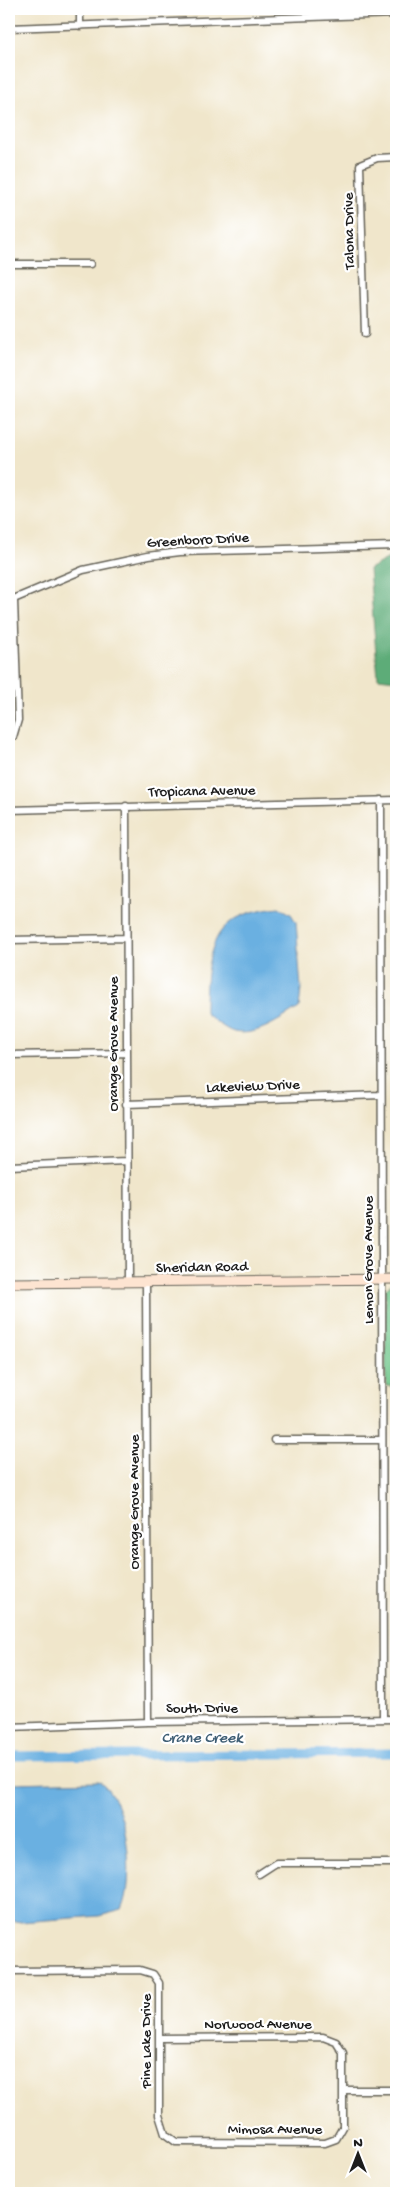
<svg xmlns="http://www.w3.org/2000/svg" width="405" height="2202" font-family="'Gochi Hand',sans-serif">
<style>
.green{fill:#72c88d;stroke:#477254}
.forest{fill:#5dac78;stroke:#3c644a}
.water{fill:#6bb0e1;stroke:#44667e}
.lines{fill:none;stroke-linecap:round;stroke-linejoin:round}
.canal{stroke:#6bb0e1;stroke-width:9}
.street-casing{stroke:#666359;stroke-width:9}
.secondary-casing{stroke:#666359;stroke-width:11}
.street{stroke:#fff;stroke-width:6}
.secondary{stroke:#fde4d1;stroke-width:9}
.labels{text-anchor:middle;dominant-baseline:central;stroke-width:4.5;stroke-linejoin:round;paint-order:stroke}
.street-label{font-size:15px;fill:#1c1c1c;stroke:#fff}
.water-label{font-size:16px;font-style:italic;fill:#405f75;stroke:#fff}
</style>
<rect width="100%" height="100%" fill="#fff"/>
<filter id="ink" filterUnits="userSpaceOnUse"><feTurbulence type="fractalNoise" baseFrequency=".02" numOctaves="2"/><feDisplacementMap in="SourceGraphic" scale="10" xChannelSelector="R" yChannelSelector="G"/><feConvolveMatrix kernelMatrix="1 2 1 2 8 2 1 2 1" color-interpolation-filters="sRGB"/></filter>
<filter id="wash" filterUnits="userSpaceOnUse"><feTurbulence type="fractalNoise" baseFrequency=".0096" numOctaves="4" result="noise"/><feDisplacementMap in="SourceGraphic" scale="20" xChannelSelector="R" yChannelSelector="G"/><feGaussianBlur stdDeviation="1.12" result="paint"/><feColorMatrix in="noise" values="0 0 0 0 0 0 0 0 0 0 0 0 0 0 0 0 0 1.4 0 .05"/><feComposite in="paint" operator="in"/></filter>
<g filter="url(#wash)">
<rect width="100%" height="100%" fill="#f0e6cb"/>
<path class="green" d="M389 1285H396V1386H386L385 1290Z"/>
<path class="forest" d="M396 554V680L378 678 369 569Z"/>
<path class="water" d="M279 907 291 914 296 922 301 989 299 1008C280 1019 257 1037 234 1032 224 1029 213 1019 205 1013 205 990 206 949 222 930 235 914 260 909 279 907Z
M99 1781C128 1799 136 1881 122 1910L99 1916 21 1922 9 1920V1783Z"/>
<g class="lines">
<path class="canal" d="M9 1756 396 1753"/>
</g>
</g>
<g filter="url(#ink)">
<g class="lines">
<defs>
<path id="street" d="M80 9V26
M9 28 396 14
M9 264H90
M365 334 360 165 377 158 396 157
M9 601 83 570 148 556 180 552 396 546
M9 738 13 737 18 720 14 600
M381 800 383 1719
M126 806 128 1282
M9 810 396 800
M9 940 126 938
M9 1055 127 1053
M126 1104 381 1095
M9 1166 126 1161
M146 1282 148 1722
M274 1440H382
M9 1727 148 1722 396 1719
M259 1874 276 1863H396
M9 1971 140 1970 153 1974 159 1983V2115L165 2134 176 2142 325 2143 336 2139 343 2127V2053L336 2042 323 2037 160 2038
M343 2090H396"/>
<path id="secondary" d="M9 1283 396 1279"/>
</defs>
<use href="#street" class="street-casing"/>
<use href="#secondary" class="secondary-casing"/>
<use href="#street" class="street"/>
<use href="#secondary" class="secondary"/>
</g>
</g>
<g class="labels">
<g class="street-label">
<text transform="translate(350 231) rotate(-91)">Talona Drive</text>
<text transform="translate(198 541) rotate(-3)">Greenboro Drive</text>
<text transform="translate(202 792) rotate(-1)">Tropicana Avenue</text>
<text transform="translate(114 1044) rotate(-90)">Orange Grove Avenue</text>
<text transform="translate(253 1087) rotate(-2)">Lakeview Drive</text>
<text transform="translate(369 1260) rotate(-90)">Lemon Grove Avenue</text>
<text transform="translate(202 1268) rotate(-1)">Sheridan Road</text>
<text transform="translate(135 1502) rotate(-90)">Orange Grove Avenue</text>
<text x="202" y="1709">South Drive</text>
<text x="258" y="2025">Norwood Avenue</text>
<text transform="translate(147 2041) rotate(-90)">Pine Lake Drive</text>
<text x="275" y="2130">Mimosa Avenue</text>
</g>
<g class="water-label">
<text x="202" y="1739">Crane Creek</text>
</g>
</g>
<rect width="405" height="2202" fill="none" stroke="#fff" stroke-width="30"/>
<g transform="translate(358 2154)" stroke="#ffffff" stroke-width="4" paint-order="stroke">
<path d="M0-4L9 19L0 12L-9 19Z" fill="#1c1c1c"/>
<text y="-8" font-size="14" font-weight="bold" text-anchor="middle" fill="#1c1c1c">N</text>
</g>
</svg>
